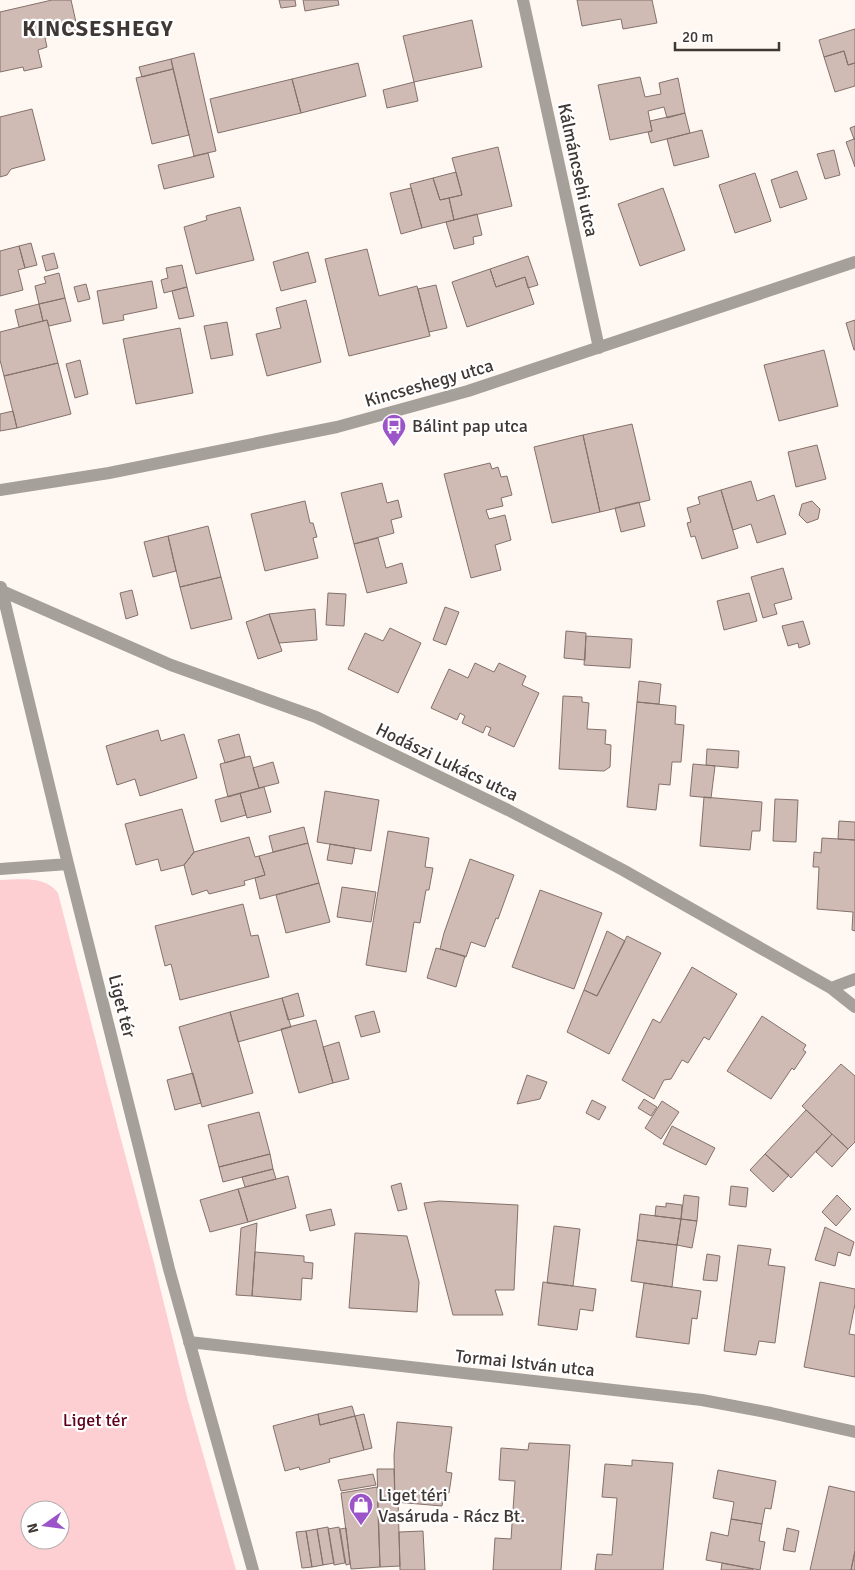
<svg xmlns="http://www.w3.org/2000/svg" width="855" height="1570" font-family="Signika,sans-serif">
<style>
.green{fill:#fecfd2;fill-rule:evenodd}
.building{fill:#cfbab4;stroke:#84716b}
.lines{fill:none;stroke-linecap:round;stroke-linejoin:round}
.minor{stroke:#a5a099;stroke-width:12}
.labels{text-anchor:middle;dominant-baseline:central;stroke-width:4.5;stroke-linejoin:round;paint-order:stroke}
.street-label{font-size:18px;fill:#3f3834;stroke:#fff}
.poi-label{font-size:18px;fill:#3f3834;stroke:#fff;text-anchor:start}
.park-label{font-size:18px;fill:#60011c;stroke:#fff}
.district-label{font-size:22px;font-weight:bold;letter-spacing:1px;fill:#3f3834;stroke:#fff}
</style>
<rect width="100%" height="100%" fill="#fef7f2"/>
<path class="green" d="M0 880C19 880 45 875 58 893L118 1128 154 1263 188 1401 236 1570H0ZM30 1510H60V1540H30Z"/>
<path class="building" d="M52 0H71L78 31 45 38 47 47 38 50 42 67 24 71 23 67 0 72V12Z
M279 0H295L296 6 281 8Z
M303 0H338L339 5 305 11Z
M577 0H652L657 23 623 29 621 19 582 26Z
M472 20 482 67 414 82 403 36Z
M855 29V63L848 65 844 51 824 57 819 40Z
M844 51 848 65 855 63V86L835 92 824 57Z
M194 53 216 151 194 156 171 59Z
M171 59 173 69 142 77 139 67Z
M358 63 366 96 301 113 292 79Z
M173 69 189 135 152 144 136 78Z
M640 77 645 97 661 94 659 83 678 78 685 113 667 118 664 107 648 111 652 131 610 140 598 85Z
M292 79 301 113 218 133 210 99Z
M414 82 418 101 387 108 383 90Z
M32 109 45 160 11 169 7 175 0 177V117Z
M685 113 690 133 651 143 648 132 652 131 650 121Z
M855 126V139H854L850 128Z
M702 130 709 157 674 166 667 139Z
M854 139H855V167L846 142Z
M498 147 512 206 454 220 449 198 462 195 452 158Z
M834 150 840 175 825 179 817 154Z
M208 153 214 177 164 189 158 165Z
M797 171 807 199 780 208 771 180Z
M456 172 462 195 440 200 433 178Z
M755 173 771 221 735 233 719 185Z
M433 178 440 200 449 198 454 220 422 228 410 184Z
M411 188 422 228 401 234 390 193Z
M663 188 685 250 640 266 618 204Z
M240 207 254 260 196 274 184 227 207 220 206 216Z
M477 214 482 235 473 237 474 244 454 249 446 222Z
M31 243 37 265 25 268 19 246Z
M19 246 25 268 18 270 23 290 0 296V251Z
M367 249 379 296 417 286 430 336 349 356 325 259Z
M308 252 316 282 281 291 273 262Z
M54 253 58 268 46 271 42 256Z
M528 256 538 285 528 288 525 277 496 287 490 269Z
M182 265 187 287 164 293 161 280 168 278 166 268Z
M490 269 496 287 525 277 534 304 467 327 452 282Z
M59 273 65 298 39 304 35 286 46 283 44 277Z
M152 281 157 308 123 315 124 320 103 324 97 291Z
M86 284 90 299 78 302 74 287Z
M436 285 447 328 429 332 418 289Z
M187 287 194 316 179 319 172 291Z
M65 298 71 321 49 326 47 320 43 321 39 304Z
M306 300 321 362 267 376 256 334 281 328 276 308Z
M39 304 43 321 19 327 15 310Z
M47 320 58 363 4 376 0 360V332Z
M855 320V350H854L846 323Z
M227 322 233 355 211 359 204 326Z
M180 328 193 393 136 404 123 339Z
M824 350 838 406 779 421 764 365Z
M80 360 88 394 75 398 66 364Z
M58 363 71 414 17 428 4 376Z
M13 411 17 428 0 431V414Z
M632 424 650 500 600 512 583 435Z
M583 435 600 512 552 523 534 447Z
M817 445 826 479 796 487 788 452Z
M490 463 492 469 498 467 501 477 507 476 512 495 501 498 503 506 486 510 489 519 505 515 511 540 495 545 501 570 471 578 444 474Z
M751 481 757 501 774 495 786 534 757 543 751 524 733 530 721 490Z
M382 483 387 503 398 500 402 517 391 520 394 533 354 544 341 493Z
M721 490 738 548 702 559 695 536 691 537 687 523 691 522 687 508 700 504 698 497Z
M305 501 310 523H313L317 537 313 538 318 558 265 571 251 514Z
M812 501 820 509 818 519 807 523 799 515 802 504Z
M639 502 645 526 621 532 615 508Z
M208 526 221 577 180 587 168 536Z
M168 536 176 571 153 577 144 542Z
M378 538 386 568 402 563 407 583 367 593 354 544Z
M783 568 792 599 774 604 777 614 763 618 751 577Z
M221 577 232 619 191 629 180 587Z
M132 590 138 615 126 619 120 593Z
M328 593 346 594 344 626 326 625Z
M749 593 757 621 724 630 717 601Z
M445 607 459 612 446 645 433 640Z
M315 609 317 640 279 643 269 614Z
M269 614 282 651 258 659 246 622Z
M803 621 810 644 799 648 798 643 788 646 782 626Z
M390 628 421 643 398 693 348 669 365 633 383 641Z
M566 631 586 633 585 660 564 658Z
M586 636 632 639 630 668 584 665Z
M475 663 494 672 499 663 526 676 522 685 539 693 514 747 488 735 491 728 486 726 483 733 462 723 465 716 460 713 457 720 431 708 449 669 468 678Z
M639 681 661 684 659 704 637 702Z
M563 696 582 697V702L589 703 587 729 606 730 605 744 611 745 610 767 604 771 559 769Z
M637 702 676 706 675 724 684 725 681 762H672L670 785 659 784 656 810 627 807Z
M158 730 161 741 184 734 197 778 140 796 135 779 117 785 106 746Z
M239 734 245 757 225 763 218 740Z
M707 749 739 751 738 768 706 765Z
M250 756 259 788 228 797 220 764Z
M273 762 279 783 259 788 253 768Z
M693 764 715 766 711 798 690 796Z
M264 787 271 812 247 818 240 793Z
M325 791 379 800 371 851 317 842Z
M240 793 246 815 221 822 215 800Z
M704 797 762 802 760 831H752L750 850 700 846Z
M775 799 798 800 796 842 773 841Z
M182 809 194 852 184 865 161 871 158 859 136 865 125 824Z
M839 821 855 822V840L838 839Z
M304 827 308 843 273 852 269 836Z
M388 831 429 838 425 867 433 868 429 890H426L420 923 414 922 406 972 366 965Z
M249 837 255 857 259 856 265 875 244 881 245 885 209 894 207 890 192 895 184 865 194 852Z
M822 838 855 840V931L852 930 853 912 817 909 819 867H813L814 852 821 853Z
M308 843 319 883 260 899 255 878 265 875 259 856Z
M330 844 355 848 352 864 327 860Z
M470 859 514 875 498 919 496 918 485 947 471 942 466 957 440 949 444 933Z
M319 883 330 922 286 933 276 895Z
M342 887 376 892 371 922 337 917Z
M540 890 602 913 574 989 512 967Z
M243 904 251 936 258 935 269 977 180 1000 171 964 165 966 155 926Z
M607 931 625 941 597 996 584 990Z
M627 936 661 953 609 1054 567 1032 584 990 597 996Z
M436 948 465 956 456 987 427 978Z
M692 967 737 994 709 1040 704 1037 688 1063 682 1060 671 1079 664 1080 654 1099 622 1080 653 1019 660 1023Z
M298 993 304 1016 288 1020 282 998Z
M282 998 291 1027 238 1042 230 1012Z
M374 1011 380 1032 361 1037 355 1016Z
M230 1012 253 1093 202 1107 179 1027Z
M762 1016 806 1045 803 1050 806 1052 794 1070 792 1068 771 1099 727 1071Z
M316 1020 333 1083 299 1093 281 1029Z
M339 1042 349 1079 333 1083 323 1047Z
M841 1064 855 1076V1142L848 1149 802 1106Z
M193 1073 201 1103 175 1110 167 1080Z
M527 1075 547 1082 540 1099 517 1104Z
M644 1099 657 1107 651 1116 638 1108Z
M592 1100 606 1107 599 1120 586 1113Z
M662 1101 679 1112 661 1139 645 1128Z
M806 1110 832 1134 791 1178 765 1154Z
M259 1112 270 1154 219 1167 208 1125Z
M672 1126 715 1148 706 1165 663 1144Z
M832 1134 848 1149 832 1167 816 1152Z
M270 1154 273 1169 223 1182 219 1167Z
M765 1154 789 1175 773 1192 750 1170Z
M273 1169 276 1179 245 1187 242 1177Z
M288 1176 296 1208 248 1222 238 1189Z
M401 1183 407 1209 398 1211 391 1186Z
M731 1186 748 1188 746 1207 729 1205Z
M238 1189 248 1222 210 1232 200 1200Z
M684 1195 699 1197 697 1221 681 1219Z
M837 1195 851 1209 836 1226 822 1212Z
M439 1201 518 1205 514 1290H495L503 1315H453L424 1203Z
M666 1203 682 1205 681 1219 655 1216 656 1206 666 1207Z
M331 1209 335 1225 310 1231 306 1215Z
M640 1214 681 1219 677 1245 637 1240Z
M681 1219 697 1221 692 1248 677 1245Z
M257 1223 252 1296 236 1295 241 1228Z
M554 1226 580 1229 573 1286 547 1283Z
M825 1227 854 1242 850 1256 838 1252 835 1266 815 1260Z
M355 1233 407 1236 419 1282 417 1312 349 1308Z
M637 1240 677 1245 672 1287 631 1281Z
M738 1245 771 1249 768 1265 785 1267 775 1343 759 1341 756 1355 724 1351Z
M255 1252 304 1256V1262L313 1263 312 1279 302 1278 301 1300 252 1296Z
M707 1254 720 1256 717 1281 703 1280Z
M543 1282 596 1289 593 1311 580 1309 577 1330 538 1325Z
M820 1282 855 1289V1304L849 1334 855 1335V1377L804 1367Z
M644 1283 701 1291 697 1319 692 1318 689 1344 636 1337Z
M352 1406 355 1416 320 1425 318 1414Z
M318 1414 320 1425 355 1416 364 1450 329 1459 330 1462 300 1470 299 1467 285 1471 273 1426Z
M364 1414 372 1448 364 1450 355 1416Z
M397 1422 452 1427 446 1472 452 1473 449 1493H444L442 1506 395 1502 394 1455Z
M529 1443 570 1445 561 1570H493L495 1538 511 1539 515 1481 499 1480 501 1448 528 1450Z
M632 1460 673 1463 663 1570H595L597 1554 612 1555 617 1498 602 1497 605 1464 632 1466Z
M377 1469H394L395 1502H398L400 1566 380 1567Z
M718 1470 776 1481 771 1509 765 1508 762 1524 731 1519 734 1502 713 1498Z
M373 1474 376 1485 341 1491 338 1480Z
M829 1486 855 1492V1551L851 1570H810Z
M377 1487 380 1567 351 1569 341 1493Z
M731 1519 762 1524 759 1541 765 1542 760 1570 706 1560 711 1532 728 1536Z
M328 1527 334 1563 323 1565 317 1529Z
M339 1527 345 1563 334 1565 328 1529Z
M346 1528 350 1564 346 1565 340 1529Z
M787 1528 799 1531 795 1552 783 1550Z
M317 1529 323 1565 312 1567 306 1531Z
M306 1531 312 1567 302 1568 296 1532Z
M423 1531 425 1570H400L399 1532Z
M855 1551V1570H851Z
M722 1563 753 1569V1570H721Z"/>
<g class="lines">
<path class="minor" d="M523 0 599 348
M0 490 109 473 337 427 468 391 855 262
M1 587 68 864
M2 591 171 665 316 717 508 810 570 842 623 870 831 988 855 1007
M0 869 68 864 139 1147 169 1269 253 1570
M831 988 855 979
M189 1342 702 1400 771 1413 855 1432"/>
</g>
<defs>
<symbol id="bus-pin" viewBox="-11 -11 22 30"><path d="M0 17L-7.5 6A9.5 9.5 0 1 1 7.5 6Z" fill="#9c55c8" stroke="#fff"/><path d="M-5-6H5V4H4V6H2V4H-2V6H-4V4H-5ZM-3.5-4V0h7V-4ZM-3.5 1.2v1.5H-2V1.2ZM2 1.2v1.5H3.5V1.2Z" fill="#fff"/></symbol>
<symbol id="shop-pin" viewBox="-11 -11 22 30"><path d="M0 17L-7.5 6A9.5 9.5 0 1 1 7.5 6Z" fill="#9c55c8" stroke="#fff"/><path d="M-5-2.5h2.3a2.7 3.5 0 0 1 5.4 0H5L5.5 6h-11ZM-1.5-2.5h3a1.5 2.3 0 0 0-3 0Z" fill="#fff"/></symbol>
</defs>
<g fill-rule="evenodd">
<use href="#bus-pin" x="380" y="412" width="28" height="38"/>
<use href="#shop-pin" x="347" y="1491" width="28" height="38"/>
</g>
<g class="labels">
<g class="street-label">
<text transform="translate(578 170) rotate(78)">Kálmáncsehi utca</text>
<text transform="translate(429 383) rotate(-16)">Kincseshegy utca</text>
<text transform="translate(447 762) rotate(26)">Hodászi Lukács utca</text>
<text transform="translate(122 1006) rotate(76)">Liget tér</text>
<text transform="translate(525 1363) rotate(6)">Tormai István utca</text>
</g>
<g class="poi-label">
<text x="412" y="426">Bálint pap utca</text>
<text x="378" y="1495">Liget téri<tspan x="378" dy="21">Vasáruda - Rácz Bt.</tspan></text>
</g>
<g class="park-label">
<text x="95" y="1420">Liget tér</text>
</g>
<g class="district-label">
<text x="98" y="28">KINCSESHEGY</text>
</g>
</g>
<g transform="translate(45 1525) rotate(256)"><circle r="24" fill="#ffffff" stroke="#b2afae"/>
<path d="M0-4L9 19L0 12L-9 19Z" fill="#9c55c8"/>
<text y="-8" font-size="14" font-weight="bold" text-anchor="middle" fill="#3f3834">N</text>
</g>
<path d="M675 42v8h104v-8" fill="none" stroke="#3f3834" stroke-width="2.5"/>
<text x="682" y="42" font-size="15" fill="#3f3834" stroke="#ffffff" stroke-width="4" paint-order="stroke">20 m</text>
</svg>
